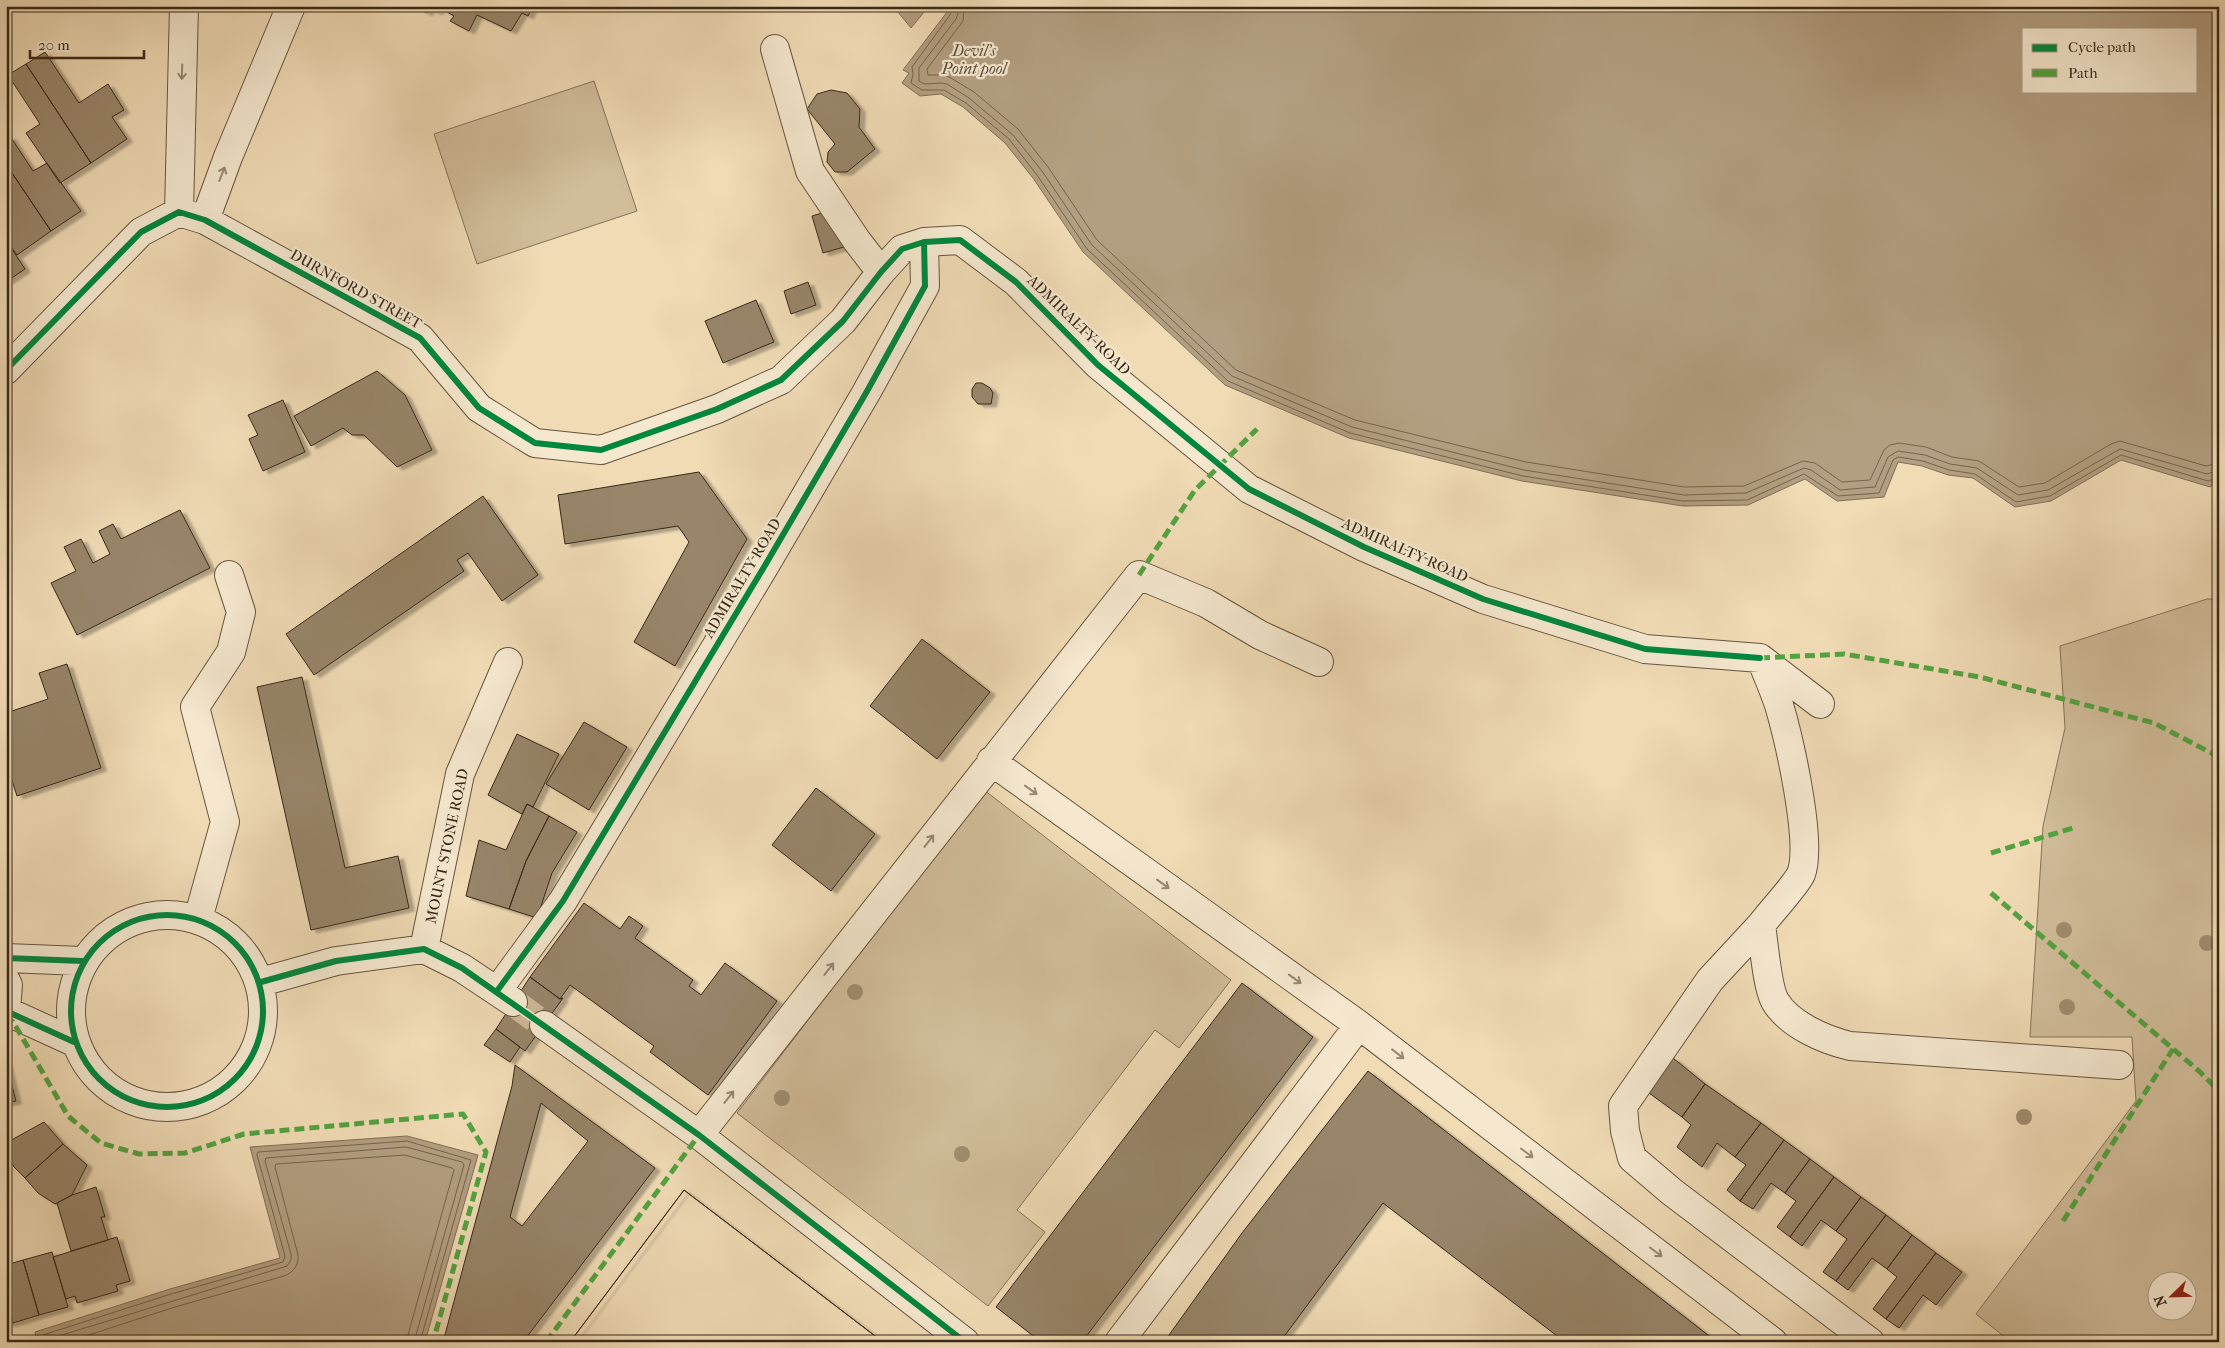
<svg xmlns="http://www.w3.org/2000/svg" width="2225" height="1348" font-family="'IM FELL French Canon',serif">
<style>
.green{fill:#d1bd9a;stroke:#857259;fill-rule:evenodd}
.water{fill:#b29e80;stroke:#826f56;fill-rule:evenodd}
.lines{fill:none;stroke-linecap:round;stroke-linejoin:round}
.shore{stroke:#76634c;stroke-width:1}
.building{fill:#98856a;stroke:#392818;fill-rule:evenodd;filter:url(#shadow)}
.minor-tunnel{stroke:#cbb796;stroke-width:28;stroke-dasharray:28 14;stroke-linecap:butt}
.minor-casing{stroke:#67553f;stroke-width:30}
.minor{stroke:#f5e8cf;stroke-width:28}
.quiet{stroke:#53a340;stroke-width:5;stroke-dasharray:10 5;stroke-linecap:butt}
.cycleway-casing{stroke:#f5e8cf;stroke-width:9}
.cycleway{stroke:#00873e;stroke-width:6}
.tree{fill:#a08d70}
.oneway{stroke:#978874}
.labels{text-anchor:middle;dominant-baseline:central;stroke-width:4.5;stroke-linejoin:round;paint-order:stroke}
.street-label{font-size:15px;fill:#392818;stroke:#f5e8cf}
.water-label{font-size:16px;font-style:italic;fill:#5d4b37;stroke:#f5e8cf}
</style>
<defs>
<filter id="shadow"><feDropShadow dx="5.5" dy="3" stdDeviation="1" flood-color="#0004"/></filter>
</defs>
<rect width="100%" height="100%" fill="#f0dbb5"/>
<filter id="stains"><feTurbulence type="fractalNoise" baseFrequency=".004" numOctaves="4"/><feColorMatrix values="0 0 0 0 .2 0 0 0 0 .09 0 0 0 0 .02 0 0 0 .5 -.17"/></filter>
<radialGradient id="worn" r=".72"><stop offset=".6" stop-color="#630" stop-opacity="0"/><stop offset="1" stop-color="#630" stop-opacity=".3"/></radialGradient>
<path class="green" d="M594 81 637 211 477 264 434 134Z
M2207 599H2219V1342H2011L1976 1314 2136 1101 2132 1037H2030L2043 826 2065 728 2060 646ZM2158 1280H2188V1310H2158Z
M984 790 1231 980 1179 1048 1155 1030 1017 1210 1045 1232 988 1306 737 1113Z"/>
<path class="water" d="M893 6H929L911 28Z
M942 6H2219V480L2210 487 2121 460 2051 501 2015 507 1973 478 1948 475 1922 466 1898 462 1884 497 1837 501 1805 479 1748 505 1683 506 1522 481 1349 438 1225 385 1083 252 1033 178 1005 143 963 107 941 94 920 96 902 83 909 73 903 70 947 12ZM2024 29H2196V91H2024Z
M407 1136 478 1155 425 1342H37L35 1332 170 1289 280 1258 250 1147Z"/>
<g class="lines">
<path class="shore" d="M949 6 951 10 950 15 912 67 913 74 911 83 922 90H944L966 103 1009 139 1037 175 1087 249 1228 381 1350 433 1523 476 1683 501 1747 500 1804 474 1838 496 1879 493 1893 460 1898 457 1923 461 1949 470 1975 474 2016 502 2050 496 2121 455 2208 481 2219 477
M956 6 958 13 956 19 919 68V81L924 84 941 83 947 84 969 98 1013 135 1042 171 1092 245 1232 376 1352 427 1524 470 1684 495 1746 493 1804 468 1811 470 1840 490 1875 487 1888 457 1898 451 1925 455 1950 464 1977 468 2018 495 2048 490 2120 449 2207 474 2219 470
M964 6 963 21 927 69 928 75H944L951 78 974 92 1018 129 1048 167 1097 240 1236 370 1355 420 1526 462 1684 487 1744 486 1803 461 1815 463 1842 482 1870 480 1884 450 1890 445 1899 443 1926 447 1952 457 1979 461 2019 487 2045 483 2111 444 2120 441 2206 466 2219 463
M41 1342 43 1335 171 1294 283 1262 285 1256 257 1155 258 1152 407 1141 471 1160 420 1342
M48 1342 49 1339 287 1266 291 1260V1254L265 1161 266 1158 406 1147 462 1162 464 1165 414 1342
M67 1342 175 1307 284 1276C294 1272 299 1265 298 1255L275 1167 276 1164 405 1155 452 1168 454 1170 406 1342"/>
</g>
<path class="building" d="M415 6H533L528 16 522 13 511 31 477 15 469 31 450 21 454 16 440 8 437 12 429 8 427 13Z
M45 52 79 103 108 84 124 110 112 117 127 139 91 163 26 64Z
M26 64 91 163 60 183 26 133 40 124 8 75Z
M831 90 847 93 860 109 859 127 875 149 847 172H835L827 162 828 152 835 144 807 109 817 94Z
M10 136 33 171 47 163 81 211 51 231 6 164V139Z
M6 164 51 231 17 255 6 240Z
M832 210 844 247 823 253 812 216Z
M6 240 25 269 6 282Z
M808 282 816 305 791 314 784 291Z
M756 300 774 342 723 363 705 321Z
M377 371 405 395 432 450 397 467 364 435H352L343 428 311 446 294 416Z
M976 383H982L990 388 993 393 991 404H978L972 397V389Z
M283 400 305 452 263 471 249 439 258 435 248 415Z
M699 472 747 539 675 666 634 642 689 542 678 526 565 544 558 495Z
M483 496 538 575 502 601 468 553 457 560 464 571 314 675 286 634Z
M180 510 210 568 77 635 51 583 76 571 64 547 81 539 93 563 110 554 99 531 113 524 121 539Z
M922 639 990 692 937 759 870 706Z
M67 664 101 768 17 796 6 762V713L48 699 39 673Z
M302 677 345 868 398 856 409 908 311 930 257 687Z
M584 722 627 747 589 810 546 784Z
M517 734 559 754 533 807 527 804 522 814 488 795Z
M816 788 875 834 831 891 772 845Z
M527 804 549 816 526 861 509 909 466 896 479 840 506 850Z
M549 816 577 832 552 873 537 918 509 909 526 861Z
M584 903 620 929 629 916 643 926 635 938 693 980 689 986 701 995 725 963 777 1001 708 1095 650 1052 654 1046 570 985 560 999 530 977Z
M530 977 560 999 563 998 525 1051 496 1029Z
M1242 983 1313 1037 1082 1342H1041L996 1307Z
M496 1029 520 1047 510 1062 484 1045Z
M1673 1058 1705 1084 1682 1117 1649 1093Z
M6 1062 16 1101 6 1103Z
M515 1065 655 1168 523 1342H443L512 1086ZM541 1103 588 1141 522 1226 510 1217Z
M1368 1071 1717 1342H1565L1383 1203 1280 1342H1164L1242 1233Z
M1705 1084 1761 1123 1735 1157 1717 1143 1702 1167 1677 1147 1691 1125 1682 1117Z
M44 1122 63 1144 25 1178 14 1167 6 1153V1143Z
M1761 1123 1784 1140 1740 1201 1727 1190 1746 1165 1735 1157Z
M1784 1140 1810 1159 1785 1193 1771 1183 1753 1209 1740 1201Z
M63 1144 87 1165 72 1195 55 1204 38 1193 25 1178Z
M1810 1159 1834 1177 1790 1237 1777 1227 1796 1201 1785 1193Z
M1834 1177 1861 1197 1836 1231 1821 1220 1802 1246 1790 1237Z
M96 1187 105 1217H101L108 1240 71 1251 57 1203 72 1195Z
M684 1190 883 1342H570Z
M684 1190 883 1342H570Z
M1861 1197 1886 1215 1836 1281 1823 1272 1847 1239 1836 1231Z
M1886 1215 1912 1235 1887 1269 1872 1258 1848 1290 1836 1281Z
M1912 1235 1936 1253 1886 1319 1873 1309 1897 1277 1887 1269Z
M117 1237 130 1281 116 1285 118 1291 77 1303 75 1296 66 1299 53 1257Z
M52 1252 68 1307 39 1315 23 1260Z
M1936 1253 1962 1272 1936 1305 1923 1295 1899 1328 1886 1319Z
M23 1260 39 1315 13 1323 6 1300V1265Z
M6 1300 13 1323 6 1324Z"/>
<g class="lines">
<path class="minor-tunnel" d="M513 1002 544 1025"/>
<defs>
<path id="minor" d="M775 49 810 171 857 241 881 272
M179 212 184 6
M205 220 228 157 291 6
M6 370 141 232 179 212 205 220 420 338 479 408 535 443 601 450 717 409 781 380 843 321 881 272 902 249 924 242 960 240 1016 282 1098 365 1249 489 1364 547 1483 599 1645 649 1760 658 1820 704
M1761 659C1767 674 1774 690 1779 705 1789 739 1813 843 1801 874 1796 885 1769 914 1761 925 1764 944 1767 987 1775 1001 1789 1025 1825 1040 1850 1046L2119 1065
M991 761 1359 1025 1773 1342
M71 1011a96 96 0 1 1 192 0a96 96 0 1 1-192 0Z
M198 919 225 822 195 707 231 652 241 612 229 575
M1761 925 1710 980 1623 1106 1625 1131 1632 1158 1672 1192 1870 1342
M424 949 460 774 508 662
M6 958 82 961
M6 981 8 985 6 1010
M261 982 336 961 424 949 462 968 513 1002
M497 991 563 901 767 562 866 393 925 286 924 242
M6 1011 74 1042
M544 1025 699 1135 965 1342
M699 1135 1139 575 1206 603 1260 635 1319 662
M1119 1342 1359 1025"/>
</defs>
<use href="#minor" class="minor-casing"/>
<use href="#minor" class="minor"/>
<path class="quiet" d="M1139 575 1195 490 1257 429
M1760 658 1844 654 1980 677 2154 723 2219 757
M1991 853 2073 828
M1991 893 2199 1071 2219 1091
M8 1013 68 1116 101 1143 139 1154 185 1153 244 1134 463 1114 486 1152 433 1342
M2063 1221 2173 1049
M546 1342 699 1135"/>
<defs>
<path id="cycleway" d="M6 370 141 232 179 212 205 220 420 338 479 408 535 443 601 450 717 409 781 380 843 321 881 272 902 249 924 242 960 240 1016 282 1098 365 1249 489 1364 547 1483 599 1645 649 1760 658
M71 1011a96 96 0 1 1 192 0a96 96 0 1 1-192 0Z
M6 958 82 961
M261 982 336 961 424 949 462 968 699 1135 965 1342
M497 991 563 901 767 562 866 393 925 286 924 242
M6 1011 74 1042"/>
</defs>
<use href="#cycleway" class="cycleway-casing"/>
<use href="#cycleway" class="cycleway"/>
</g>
<g class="tree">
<circle cx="2064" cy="930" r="8"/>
<circle cx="2207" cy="943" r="8"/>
<circle cx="855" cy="992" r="8"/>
<circle cx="2067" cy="1007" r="8"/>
<circle cx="782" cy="1098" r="8"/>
<circle cx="2024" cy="1117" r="8"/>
<circle cx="962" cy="1154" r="8"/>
</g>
<defs><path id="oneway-shaft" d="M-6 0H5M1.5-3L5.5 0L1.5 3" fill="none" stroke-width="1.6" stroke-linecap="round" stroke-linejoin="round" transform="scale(1.25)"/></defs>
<g class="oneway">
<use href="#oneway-shaft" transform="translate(182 72) rotate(92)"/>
<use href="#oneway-shaft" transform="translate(222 174) rotate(-69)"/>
<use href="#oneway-shaft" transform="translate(1031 790) rotate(36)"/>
<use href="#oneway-shaft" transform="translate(929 841) rotate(-52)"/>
<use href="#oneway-shaft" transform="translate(1163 884) rotate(36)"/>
<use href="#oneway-shaft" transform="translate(829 969) rotate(-52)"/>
<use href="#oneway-shaft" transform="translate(1295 979) rotate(36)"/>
<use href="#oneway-shaft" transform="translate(1398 1054) rotate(38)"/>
<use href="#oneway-shaft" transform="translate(729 1097) rotate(-52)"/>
<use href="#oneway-shaft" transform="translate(1527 1153) rotate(37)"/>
<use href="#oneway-shaft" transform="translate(1656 1252) rotate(37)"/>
</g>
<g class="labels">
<g class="street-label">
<text transform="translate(356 289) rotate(29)">DURNFORD STREET</text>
<text transform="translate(1079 325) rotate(44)">ADMIRALTY ROAD</text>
<text transform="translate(1405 550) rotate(24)">ADMIRALTY ROAD</text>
<text transform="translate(742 578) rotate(-59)">ADMIRALTY ROAD</text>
<text transform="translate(447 846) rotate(-78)">MOUNT STONE ROAD</text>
</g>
<g class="water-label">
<text x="974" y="50">Devil's<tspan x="974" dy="18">Point pool</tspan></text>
</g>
</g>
<rect width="2225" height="1348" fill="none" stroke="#f0dbb5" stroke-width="25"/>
<rect x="8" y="8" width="2210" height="1333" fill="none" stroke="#392818" stroke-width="2.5"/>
<rect x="12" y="12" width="2200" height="1323" fill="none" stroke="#392818"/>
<rect x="2022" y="28" width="175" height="65" fill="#f5e8cf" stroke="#aa9b86"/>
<rect x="2032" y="44" width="25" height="8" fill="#00873e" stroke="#aa9b86"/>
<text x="2068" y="52" font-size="15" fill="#392818">Cycle path</text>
<rect x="2032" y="69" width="25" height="8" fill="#53a340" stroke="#aa9b86"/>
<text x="2068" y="78" font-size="15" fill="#392818">Path</text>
<g transform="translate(2172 1296) rotate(247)"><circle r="24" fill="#f5e8cf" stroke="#aa9b86"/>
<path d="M0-4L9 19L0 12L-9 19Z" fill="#8f2418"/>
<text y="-8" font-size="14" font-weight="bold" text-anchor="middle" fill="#392818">N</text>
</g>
<path d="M30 50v8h114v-8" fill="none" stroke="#392818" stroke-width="2.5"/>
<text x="38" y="50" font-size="15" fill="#392818" stroke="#f5e8cf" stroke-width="4" paint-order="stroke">20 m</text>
<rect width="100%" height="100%" filter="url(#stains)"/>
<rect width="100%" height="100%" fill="url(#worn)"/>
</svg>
